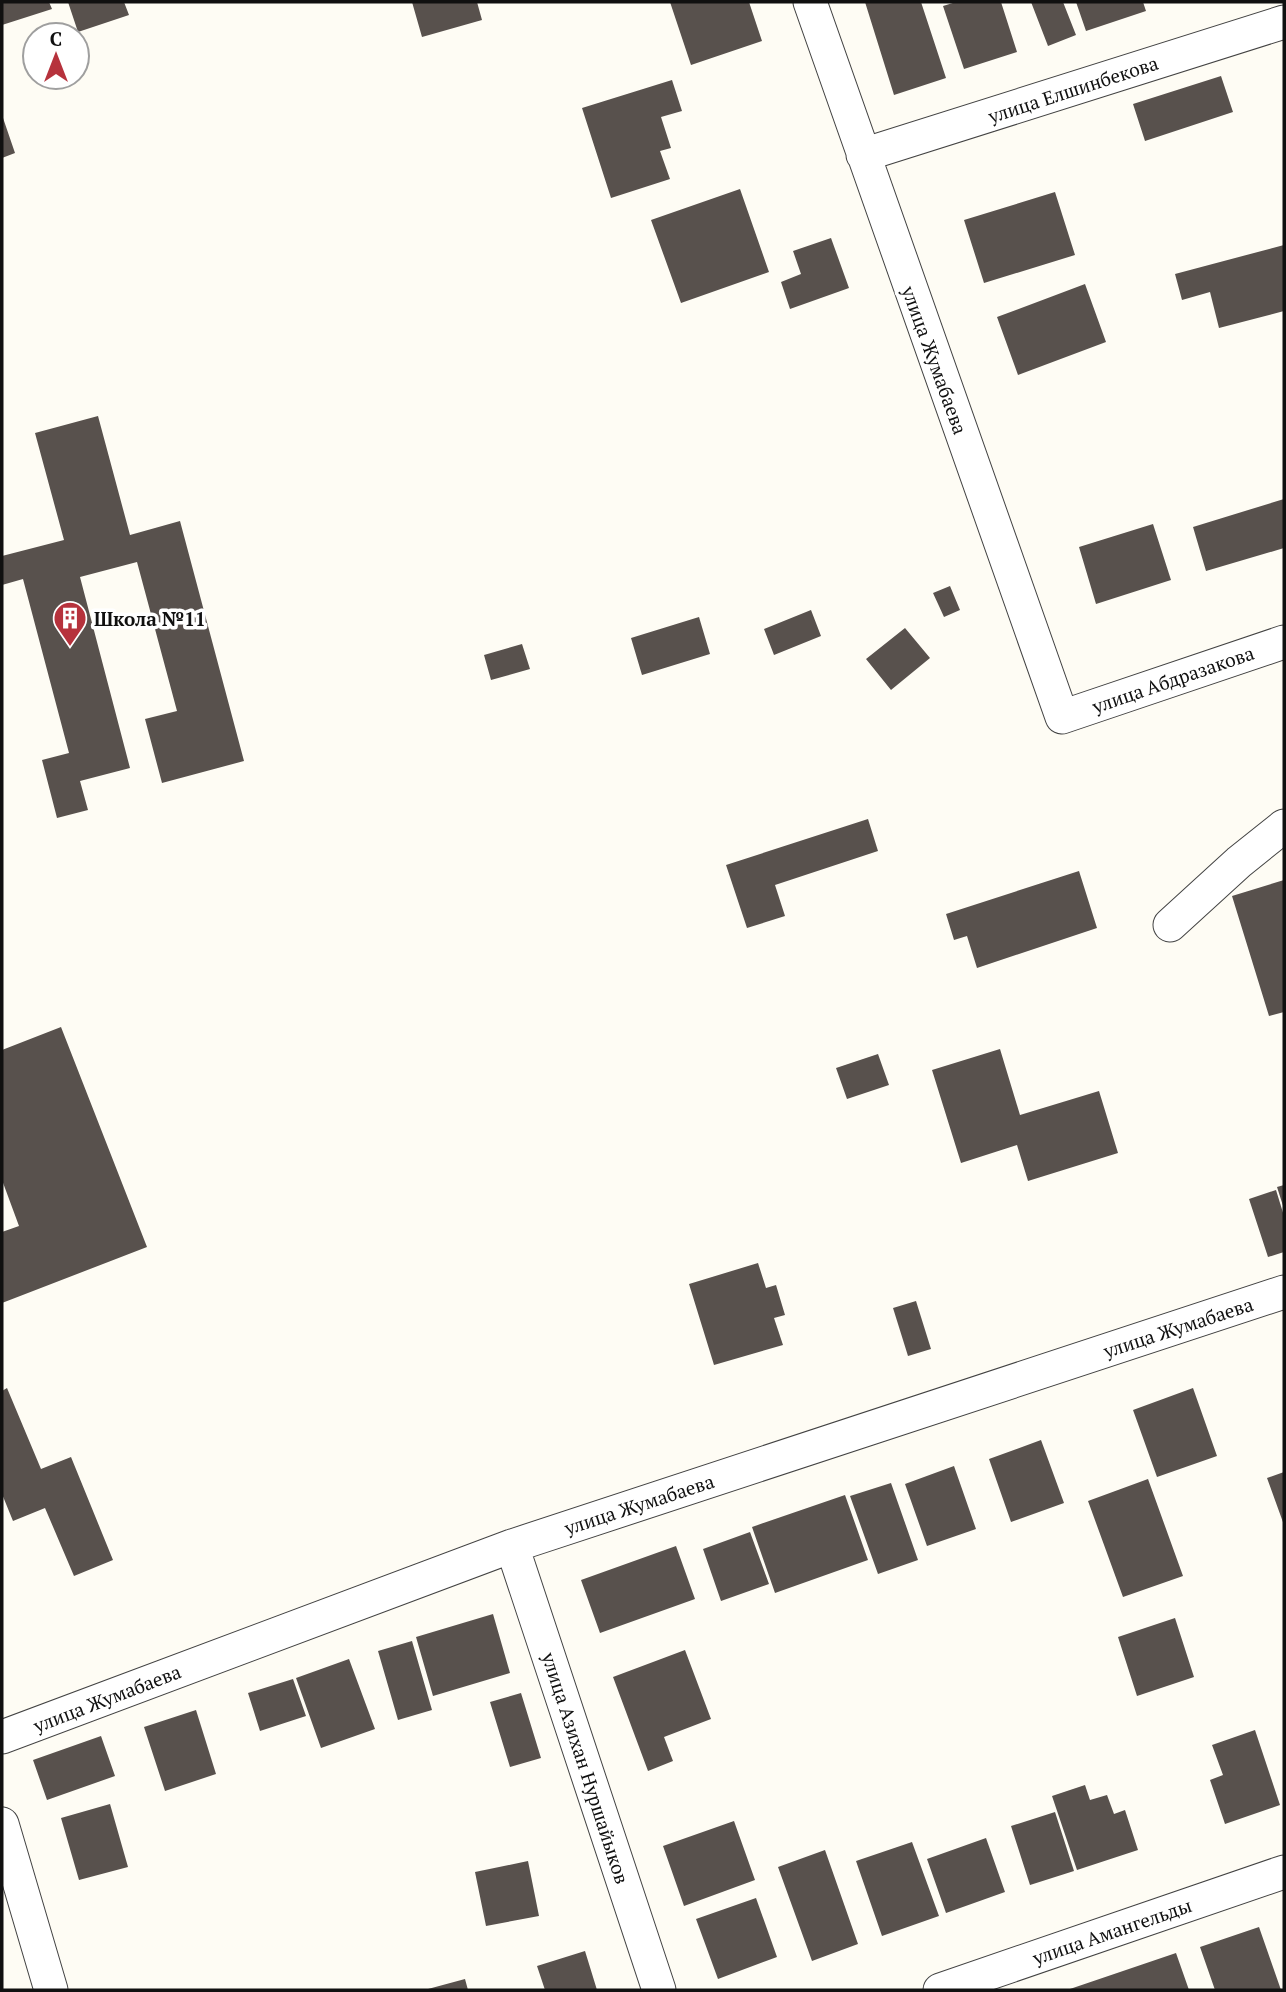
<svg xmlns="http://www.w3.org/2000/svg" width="1286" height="1992" font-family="'PT Serif',serif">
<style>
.building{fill:#58514d}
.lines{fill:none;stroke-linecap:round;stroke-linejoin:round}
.street-casing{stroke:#434343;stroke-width:35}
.street{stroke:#fff;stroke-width:33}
.labels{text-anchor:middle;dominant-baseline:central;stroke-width:7;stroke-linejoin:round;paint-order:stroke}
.street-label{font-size:19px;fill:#101010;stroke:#fff}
.poi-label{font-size:19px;font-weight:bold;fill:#101010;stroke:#fff;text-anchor:start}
</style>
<rect width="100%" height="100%" fill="#fefcf4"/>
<path class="building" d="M2 2H49L52 9 2 25Z
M68 2H124L129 15 78 32Z
M412 2H477L482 20 422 37Z
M670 2H749L762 41 691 65Z
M865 2H921L946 78 894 95Z
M956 2H1001L1017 52 964 69 943 6Z
M1031 2H1063L1076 35 1048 46Z
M1076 2H1143L1146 11 1086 31Z
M1221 76 1233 112 1145 141 1133 104Z
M672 80 682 111 661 117 671 148 660 151 670 179 611 198 582 108Z
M2 115 15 153 2 158Z
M740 189 769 272 681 303 651 220Z
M1055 192 1075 255 984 283 964 220Z
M831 238 849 288 790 309 781 282 801 274 793 251Z
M1284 245V311L1219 328 1210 292 1182 300 1175 274Z
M1085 284 1106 342 1018 375 997 317Z
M98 416 130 535 180 521 244 761 162 783 145 719 177 711 137 562 80 577 130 768 80 781 88 810 57 818 42 760 69 753 23 579 2 585V556L64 540 35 433Z
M1284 499V548L1206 571 1193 527Z
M1153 524 1171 580 1096 604 1079 547Z
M950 586 960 610 944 617 933 593Z
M811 610 821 636 774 655 764 629Z
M699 617 710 654 642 675 631 638Z
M905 628 930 658 891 690 866 659Z
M522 644 530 669 491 680 484 655Z
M868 819 878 851 775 885 785 916 747 928 726 865Z
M1079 871 1097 928 977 968 967 936 954 940 946 914Z
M1284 880V1012L1269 1016 1232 896Z
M61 1027 147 1247 2 1303V1232L19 1226 2 1180V1050Z
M1000 1049 1020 1115 1099 1091 1118 1153 1028 1181 1017 1145 961 1163 932 1070Z
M878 1054 889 1085 847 1099 836 1068Z
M1284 1185V1209L1277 1187Z
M1276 1190 1284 1216V1252L1268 1257 1249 1199Z
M758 1263 766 1288 776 1285 785 1315 774 1318 783 1345 714 1365 689 1284Z
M916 1301 931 1349 908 1356 893 1308Z
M7 1388 41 1469 71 1457 113 1560 74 1576 45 1508 13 1521 2 1494V1391Z
M1193 1388 1217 1456 1157 1477 1133 1410Z
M1041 1440 1064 1503 1011 1522 989 1459Z
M954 1466 976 1529 927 1546 905 1484Z
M1284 1472V1525L1267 1478Z
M1148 1479 1183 1576 1123 1597 1088 1501Z
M891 1483 918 1560 878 1574 850 1496Z
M845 1495 868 1560 775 1593 752 1527Z
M750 1532 769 1584 721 1601 703 1549Z
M676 1546 695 1599 600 1633 581 1580Z
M493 1614 510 1673 433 1696 416 1637Z
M1175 1618 1194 1677 1137 1696 1118 1637Z
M412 1641 432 1710 398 1720 378 1651Z
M685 1650 711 1719 664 1737 673 1761 648 1771 613 1677Z
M349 1659 375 1729 321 1748 296 1678Z
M293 1679 306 1716 260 1731 248 1693Z
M521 1693 541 1758 510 1767 490 1702Z
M196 1710 216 1774 165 1791 144 1727Z
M1255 1730 1280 1805 1225 1824 1210 1780 1223 1775 1212 1745Z
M101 1736 115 1776 47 1800 33 1760Z
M1085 1785 1090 1800 1107 1795 1114 1814 1125 1810 1138 1850 1077 1870 1052 1796Z
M110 1804 128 1867 79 1880 61 1818Z
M1055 1812 1074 1871 1030 1885 1011 1826Z
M734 1821 755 1880 684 1906 663 1846Z
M986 1838 1005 1892 946 1913 927 1859Z
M912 1842 939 1916 882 1936 856 1861Z
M825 1850 858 1944 812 1961 778 1867Z
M528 1861 539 1916 486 1926 475 1872Z
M756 1898 777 1957 718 1979 696 1919Z
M1259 1927 1281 1990H1215L1200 1947Z
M585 1951 597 1990H545L537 1966Z
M1176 1953 1189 1990H1067Z
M465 1979 468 1990H428V1989Z"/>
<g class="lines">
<defs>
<path id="street" d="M810 2 1062 717 1284 642
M863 155 1284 22
M1170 925 1239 862 1284 826
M512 1546 659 1990
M2 1737 512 1546 1284 1292
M2 1824 51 1990
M940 1990 1284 1872"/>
</defs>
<use href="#street" class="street-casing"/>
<use href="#street" class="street"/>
</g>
<defs>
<symbol id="building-pin" viewBox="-11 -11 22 30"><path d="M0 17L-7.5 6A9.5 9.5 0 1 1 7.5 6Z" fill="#b6323c" stroke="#fff"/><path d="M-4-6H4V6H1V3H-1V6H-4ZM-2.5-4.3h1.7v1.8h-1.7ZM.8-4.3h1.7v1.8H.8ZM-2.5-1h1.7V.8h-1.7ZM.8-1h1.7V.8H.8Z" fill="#fff"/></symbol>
</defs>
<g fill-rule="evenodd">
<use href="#building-pin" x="51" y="599" width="38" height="52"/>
</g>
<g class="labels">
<g class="street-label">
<text transform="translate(1073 89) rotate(-18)">улица Елшинбекова</text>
<text transform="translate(935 360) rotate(70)">улица Жумабаева</text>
<text transform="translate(1173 679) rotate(-19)">улица Абдразакова</text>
<text transform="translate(1178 1327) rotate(-18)">улица Жумабаева</text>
<text transform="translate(639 1504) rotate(-18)">улица Жумабаева</text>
<text transform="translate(107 1698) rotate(-21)">улица Жумабаева</text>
<text transform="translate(586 1768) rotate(72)">улица Азихан Нуршайыков</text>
<text transform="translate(1112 1931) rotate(-19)">улица Амангельды</text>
</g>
<g class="poi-label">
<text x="94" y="618">Школа №11</text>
</g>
</g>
<rect width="1286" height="1992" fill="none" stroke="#101010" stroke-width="7"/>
<g transform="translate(56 56)"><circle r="33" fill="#ffffff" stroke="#9f9f9f" stroke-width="2"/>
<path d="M0-5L12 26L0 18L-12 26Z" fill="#b6323c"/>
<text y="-10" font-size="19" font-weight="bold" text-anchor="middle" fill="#101010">С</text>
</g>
</svg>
